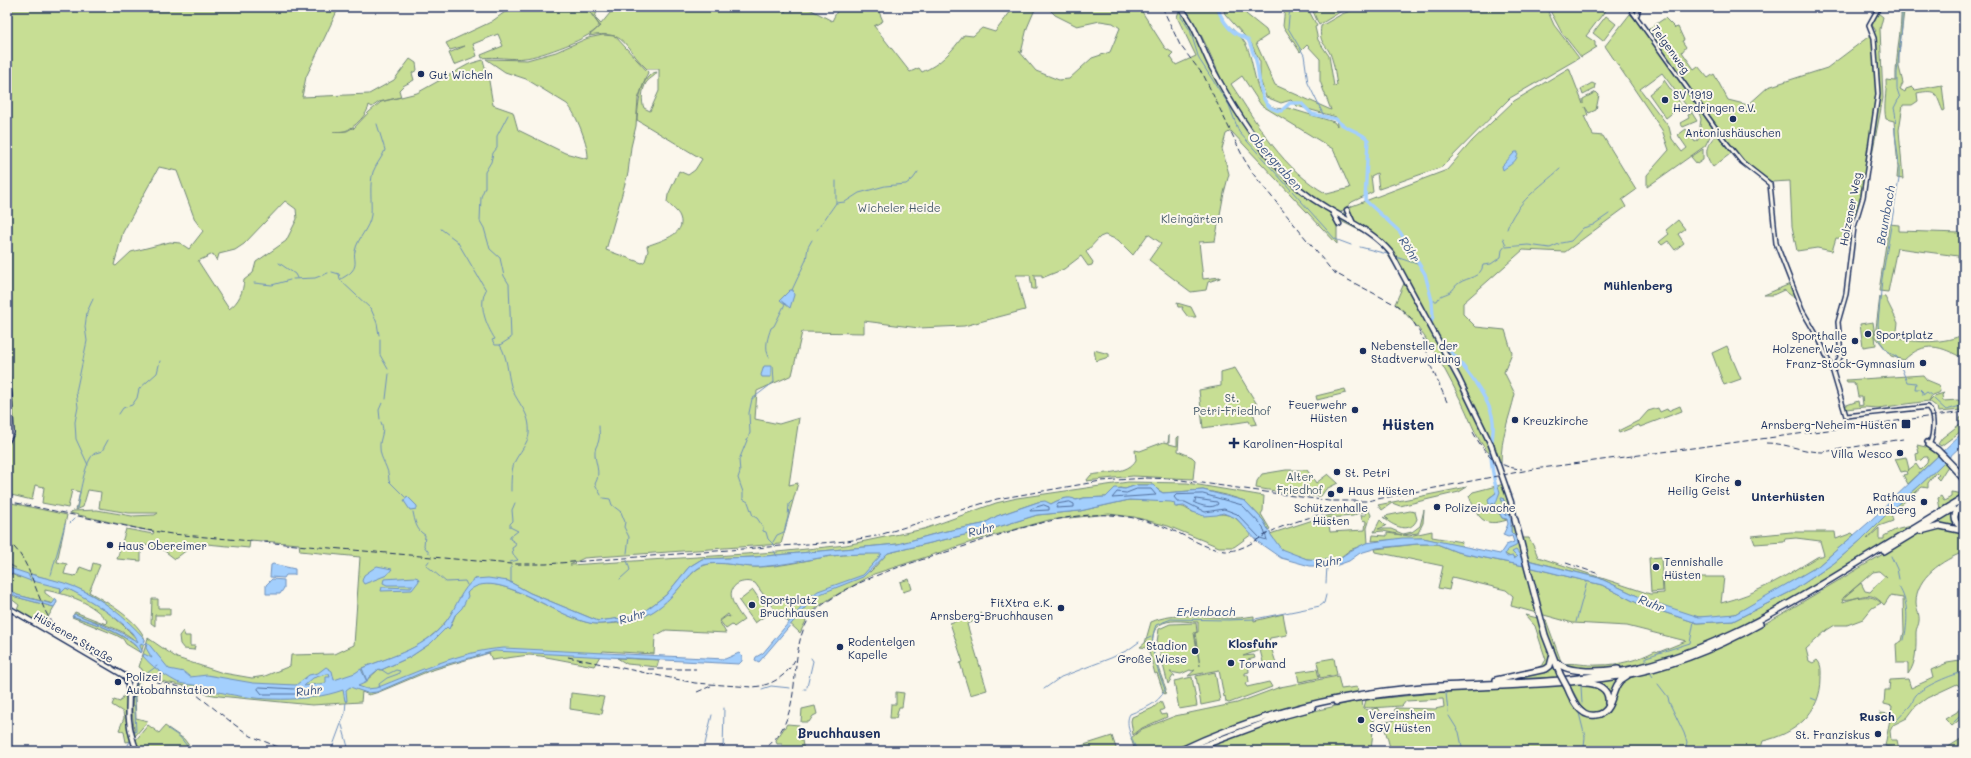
<svg xmlns="http://www.w3.org/2000/svg" width="1971" height="758" font-family="Mali,sans-serif">
<style>
.green{fill:#c7de94;stroke:#718679;fill-rule:evenodd}
.water{fill:#a3cffd;stroke:#6d8fbd;fill-rule:evenodd}
.lines{fill:none;stroke-linecap:round;stroke-linejoin:round}
.shore{stroke:#516f9e;stroke-width:1}
.stream{stroke:#6d8fbd;stroke-width:1}
.river{stroke:#a3cffd;stroke-width:3.5}
.secondary-casing{stroke:#1b2f5e;stroke-width:6}
.primary-casing{stroke:#1b2f5e;stroke-width:7}
.motorway-casing{stroke:#1b2f5e;stroke-width:8}
.secondary{stroke:#fbf7ec;stroke-width:3}
.primary{stroke:#fbf7ec;stroke-width:4}
.motorway{stroke:#fbf7ec;stroke-width:5}
.rail{stroke:#1b2f5e;stroke-width:1;stroke-dasharray:6 3;stroke-linecap:butt}
.primary-bridge-casing{stroke:#1b2f5e;stroke-width:7;stroke-linecap:butt}
.motorway-bridge-casing{stroke:#1b2f5e;stroke-width:8;stroke-linecap:butt}
.primary-bridge{stroke:#fbf7ec;stroke-width:4}
.motorway-bridge{stroke:#fbf7ec;stroke-width:5}
.poi-dot{fill:#1b2f5e;stroke:#fbf7ec;stroke-width:1.5}
.labels{text-anchor:middle;dominant-baseline:central;stroke-width:4;stroke-linejoin:round;paint-order:stroke}
.street-label{font-size:11px;fill:#1b2f5e;stroke:#fbf7ec}
.poi-label{font-size:11px;fill:#1b2f5e;stroke:#fbf7ec;text-anchor:start}
.park-label{font-size:11px;fill:#465b6c;stroke:#fbf7ec}
.water-label{font-size:12px;font-style:italic;fill:#3d5786;stroke:#fbf7ec}
.neighbourhood-label{font-size:12px;font-weight:bold;fill:#1b2f5e;stroke:#fbf7ec}
.quarter-label{font-size:13px;font-weight:bold;fill:#1b2f5e;stroke:#fbf7ec}
.district-label{font-size:15px;font-weight:bold;fill:#1b2f5e;stroke:#fbf7ec}
</style>
<rect width="100%" height="100%" fill="#fbf7ec"/>
<filter id="ink" filterUnits="userSpaceOnUse"><feTurbulence type="fractalNoise" baseFrequency=".025" numOctaves="2"/><feDisplacementMap in="SourceGraphic" scale="8" xChannelSelector="R" yChannelSelector="G"/><feConvolveMatrix kernelMatrix="1 2 1 2 8 2 1 2 1" color-interpolation-filters="sRGB"/></filter>
<g filter="url(#ink)">
<path class="green" d="M7 7H339L306 77 302 97 369 94 394 80 410 59 416 63 417 70 412 73 414 80 403 86 399 90 401 97 379 102 372 107 369 105C368 114 354 128 345 131 341 132 336 131 333 132L347 131 354 127 353 129 369 112 381 102 417 93 469 64 483 60 489 81 493 105 513 112 518 130 565 153 588 159C589 146 576 113 567 104L526 79 505 72 486 59 527 60 556 52 588 38 603 35 615 36 648 72 638 99 636 126 631 147 628 173 606 250 642 263 645 261 648 251 647 246C659 241 687 235 680 217 678 211 671 207 667 202L668 195 679 171 688 175 695 170 702 159 637 120C638 106 640 74 657 72 655 77 649 78 646 83 642 90 641 101 644 108L650 111 659 91V69H647C623 47 627 29 589 36L600 26 587 7H598L595 18 601 24 615 7H773L785 9V12L786 9 806 7 832 21 839 7H877L883 21 874 26 910 72 919 68 922 72C941 64 952 51 964 35L973 36 982 28 995 32 1014 7H1036L1027 28 1021 53 1019 51 1036 71 1059 80 1069 79 1092 58 1110 52 1120 28 1113 23 1100 21 1077 26 1055 15 1047 7H1139L1165 48 1173 53 1170 56 1176 65 1196 56 1177 17 1179 11 1186 20 1258 147 1288 177C1266 150 1245 121 1227 90 1213 64 1202 28 1182 7H1216C1221 24 1237 29 1245 43 1257 62 1252 116 1288 108L1334 122 1337 126 1336 117 1297 106 1291 100 1281 103 1266 97 1260 79V62L1251 43 1225 14 1223 7H1247L1246 14 1266 30 1268 35 1256 43 1275 85 1331 110 1320 81V59L1307 45 1300 52 1283 26 1285 7H1304L1309 11 1317 26 1315 27 1318 40 1329 56 1334 86 1337 85C1335 76 1335 67 1332 59 1328 43 1318 46 1321 26L1342 14 1361 7H1546L1554 25 1579 58 1510 98 1442 167 1379 189 1377 173 1371 176 1373 192 1352 202 1340 213 1320 203 1302 189 1336 219 1352 206 1447 170 1472 141 1514 101 1569 68 1583 104V99L1596 92 1599 95 1596 110 1589 113 1585 107 1588 115 1584 116 1593 135 1603 136 1636 190 1622 200 1626 207 1565 252 1523 250 1463 303V314L1476 327 1505 330 1512 353 1504 372 1515 394C1509 420 1501 435 1501 464 1475 444 1474 425 1459 397 1442 364 1424 328 1395 304L1405 281 1378 240 1337 219V244L1231 131 1226 134 1222 149 1229 174 1224 193 1215 241 1199 242 1203 279 1220 277V278L1208 282 1206 290 1191 292 1149 260 1161 243 1148 234 1133 255 1118 240 1105 235 1100 237 1086 252 1093 262 1092 265 1088 266 1081 256 1064 269 1042 278V275H1033H1035L1036 289H1032L1030 275H1016L1025 310 964 326 919 328 864 321V333L802 332 792 375 757 391 755 419 779 424 799 418 789 485 798 483 781 544 584 558 570 565 777 552 846 545 924 529 996 503 1017 498 1128 482 1187 483 1264 496 1263 511 1261 514 1270 529 1268 530 1263 520 1245 501 1226 495 1203 490 1163 493 1151 485H1137L1125 489 1120 488 1106 497 1084 498 1076 500C1068 496 1058 500 1051 504L1038 502 997 516 983 524 942 532 898 544 755 557 702 559 689 567 666 595 646 610 622 618 598 621 530 593 508 581 475 579C463 596 452 617 436 632 416 651 388 658 362 668L367 680 379 669 381 670 410 657 431 643 447 627 451 626C454 616 465 592 473 587 501 570 566 624 598 624 635 624 656 615 680 587 687 579 694 569 705 565 720 560 740 567 756 567 781 567 806 560 831 556 848 554 865 554 883 553L868 571 870 572 888 553 998 527 1037 515 1080 511 1129 500 1171 501 1174 503 1176 507C1185 505 1186 510 1193 512 1207 516 1221 511 1234 517 1236 518 1249 531 1252 534L1234 547H1219L1168 526 1134 517 1109 514 1049 520 981 539 874 574 831 598 819 606 805 619 806 621 800 633 784 618V616H779L755 583C749 581 745 581 739 583 722 591 737 611 744 620L734 627 732 625 726 629 720 621 727 616 730 617 728 614 719 621 726 633 666 630 655 636 654 654 603 651 594 666 541 656 529 655 492 660 489 653 429 671 379 692 369 695 362 692 361 702 312 705 219 696 202 693 185 686 150 679 148 675 142 673V669L139 667 148 638 177 658 223 673 252 678 265 676 290 666 291 655 335 654 354 645 360 557 300 551 299 544 250 540 249 548 196 543 175 559 162 549 141 544V561L117 559 126 529 153 534 154 532 70 513 73 511 97 510 132 516 155 515 158 513H129L99 508 101 492 88 490 83 507 76 510 80 492 72 490 68 508 42 503 44 487 35 485 32 500 7 494ZM1242 76 1261 105 1333 149 1350 188 1327 194C1283 170 1258 125 1231 84ZM159 167 177 171 195 220 203 231 189 249 180 243 170 242 131 252 116 266 114 265 123 232ZM285 201 296 209 297 219 286 241 256 262 253 273 244 280C243 292 239 302 229 309L198 261 213 254 217 261 219 254 235 250 244 244Z
M512 7H586L599 25C596 37 538 57 525 58 511 60 496 56 482 58L481 55 503 46 498 34 473 44 477 56 454 65 449 53 465 46 450 50 446 43 491 22Z
M1309 7H1355L1340 12 1319 25 1312 9Z
M1548 7H1608L1586 36 1595 42V46L1597 47 1581 57 1562 33Z
M1901 7H1903L1904 11 1899 54V67L1903 83 1900 89 1905 92 1906 89 1912 87 1915 90 1942 85 1945 110 1943 111C1935 93 1938 89 1917 93L1918 101 1912 105H1903L1899 130 1903 179 1897 178 1898 167 1894 121 1886 119C1883 107 1887 93 1886 80L1896 81C1895 56 1902 32 1901 7Z
M1878 13 1883 17 1880 29 1883 98 1863 201 1851 240 1836 238 1832 251 1817 248 1797 251 1792 226 1790 181 1772 182 1744 161 1734 151 1713 167C1701 151 1708 143 1720 131L1668 58 1666 60 1714 129 1705 146 1647 187V175L1669 150 1662 130 1605 46 1630 14 1646 31 1665 18 1675 28 1678 27 1684 40 1682 41 1686 47 1682 52 1694 69 1698 66 1708 78 1714 74 1728 100 1748 105 1768 87 1827 68 1876 31 1872 25ZM1662 73 1691 112 1698 110 1701 119 1698 140 1695 142 1686 129 1678 135 1687 148 1682 152 1672 139 1669 127 1640 89Z
M1606 16 1616 24 1603 41 1593 33Z
M1664 80 1685 110 1684 111 1680 107 1666 118 1649 94 1663 83Z
M1592 83 1596 85 1595 89 1583 95 1581 89Z
M1692 113 1697 121 1683 127 1680 123 1689 118 1688 115Z
M1703 149V160L1697 164 1691 157Z
M1678 220 1685 229 1678 234 1684 243 1675 250 1668 241 1662 245 1659 242 1669 234 1666 230Z
M1889 224 1899 225V231L1960 233 1961 252H1964V267L1961 268 1958 256 1897 248 1888 292 1879 291Z
M1790 284H1792L1796 296 1793 297 1784 290 1773 295H1764Z
M1880 296 1885 297 1898 323 1896 338C1915 343 1946 344 1964 334V359C1941 346 1925 340 1904 360L1891 356 1875 336 1876 345 1863 347 1860 324 1873 322 1875 336Z
M1177 303 1191 307 1196 317H1188L1182 309 1183 307H1178Z
M1727 346 1741 379 1724 385 1712 353Z
M1094 350 1109 354V357L1096 361Z
M1235 368 1258 406 1252 410 1257 424 1251 425 1249 421 1203 428 1199 390 1221 386V372Z
M1923 375 1927 380 1939 385 1940 392 1932 395 1929 401 1878 408 1864 407 1846 409 1844 406 1858 401 1859 406 1863 405 1862 397H1858L1856 386 1853 382H1847L1846 380Z
M1345 389 1346 393 1317 400 1316 396Z
M1944 393 1942 395 1943 401 1958 400 1964 404V410L1938 412 1937 407 1929 401 1934 396Z
M1680 406 1682 411 1640 427 1639 425 1619 433 1618 431 1640 420 1648 411 1658 408 1660 412 1667 409 1668 411Z
M1964 417V429L1941 446 1938 444 1942 438 1960 424V418Z
M1169 435V444L1177 446V438L1179 436 1178 451 1192 457 1195 460 1193 479 1133 476 1086 481 1091 475C1106 472 1128 474 1136 460L1135 450 1140 451 1164 442 1168 443Z
M1917 445 1930 448 1939 455 1908 484 1903 475 1907 474 1906 471 1901 472 1895 459 1906 457 1909 469 1907 471 1916 464 1920 470 1927 463 1928 457H1924L1921 460 1917 461 1916 454 1919 453Z
M1944 462 1948 466 1939 480 1936 477 1939 475 1936 472 1928 483V488L1922 487 1891 513 1893 521 1879 526 1867 539 1879 528V539H1884V536L1895 530 1915 525C1880 546 1844 568 1809 589 1744 628 1675 666 1598 669 1581 669 1564 672 1556 655L1551 658 1548 666 1545 668 1513 676 1514 673C1525 671 1540 671 1546 660L1535 626 1525 615 1546 620 1562 664C1574 662 1586 666 1599 665 1620 665 1638 660 1655 651L1659 652 1686 641 1627 626 1573 623 1511 606 1513 596 1506 590 1452 577 1449 590 1438 588 1443 566 1376 552 1375 549 1417 544H1437L1457 552 1529 567 1602 585 1639 604 1697 623 1733 621 1794 590 1834 563 1861 540 1891 510 1919 486Z
M1286 470H1307L1316 483 1328 474 1338 483 1326 489 1321 496H1307L1256 488 1257 481 1262 474Z
M1504 484 1510 515 1503 498 1506 516 1492 507V503L1499 494 1495 487 1496 493 1489 498V503L1492 510 1500 514 1502 518 1507 520C1482 528 1478 517 1469 496L1473 492Z
M1467 487 1459 492 1400 506 1392 503 1382 510 1378 505Z
M1951 492 1964 494 1940 509 1938 498 1941 496 1944 501 1951 497Z
M7 502 67 515 57 562 67 564 64 574 74 576 77 575 80 567 91 571 93 563 100 565 89 592C105 601 140 621 145 640L141 653 126 644 123 639 116 635 72 617 75 612 106 624 108 622C92 602 70 595 45 590V593L57 602 47 619 51 625 45 628 11 608 17 610 19 605 10 598 7 601V591L16 597 54 607V604L17 595 7 587V572L20 578 13 570 7 567V564L16 568 7 563ZM31 574C58 582 88 588 110 608 122 618 133 633 143 645 136 640 131 632 123 625 106 610 87 597 66 588L60 593 61 588ZM75 614C96 624 132 628 142 651L141 653C130 635 92 622 72 616Z
M1964 506V552C1943 560 1916 577 1916 602 1916 608 1920 615 1919 621 1919 625 1916 628 1916 632 1916 646 1917 663 1908 674V663H1897L1896 644 1902 641 1904 632 1903 598 1890 596 1884 605C1868 586 1858 602 1842 599L1843 602C1855 598 1871 592 1881 603L1872 608 1863 619 1847 625H1835L1827 630 1806 649 1809 661 1813 663 1817 660C1822 665 1821 671 1821 678 1821 713 1795 734 1763 741L1760 751H1391L1383 722 1393 721 1395 708 1435 709 1444 707 1443 699 1406 701 1402 706C1395 706 1368 709 1364 707L1366 700 1443 692 1562 685 1575 707 1582 714 1585 709 1580 704 1569 684H1590L1591 682 1621 677 1623 680 1666 667 1735 640 1782 614ZM1879 571 1887 578 1885 576 1870 592 1865 591 1861 583 1843 598 1873 572Z
M1365 508 1368 509 1371 515 1367 528 1368 543 1350 550 1337 560 1321 561 1307 559 1285 552 1277 545 1270 534 1322 517ZM1366 512V515H1361L1362 520 1366 521 1365 530 1330 532 1328 518 1353 516 1358 513Z
M1424 510 1423 523 1418 533 1403 535 1409 536 1432 531V537L1462 542 1461 547 1423 538 1372 541 1373 535 1387 536V533L1402 535 1383 531 1374 532 1380 520 1386 526 1378 529H1391L1403 534 1412 532 1420 526Z
M1410 511 1415 512 1417 519C1411 535 1392 526 1383 517L1389 520 1385 516Z
M1511 525 1515 529 1523 559 1519 555 1514 559 1505 554 1506 550 1517 541 1511 532Z
M1791 532H1835L1836 539 1852 533 1854 535 1818 566 1766 597 1735 614 1714 617H1699L1689 615 1644 599 1599 578 1528 560 1523 538H1529L1534 547 1538 557 1650 594 1664 593 1663 577H1724L1721 603C1757 594 1786 576 1817 557L1824 555 1820 541 1796 538 1785 539 1784 542 1755 544 1752 536Z
M1661 557 1663 591 1651 592 1649 558Z
M909 579 912 589 903 592 900 582Z
M753 590 769 613 755 623 739 601Z
M152 599H158V608H170V615H155V626L151 623Z
M981 613 983 618 967 624 987 690 970 695 960 663 963 662 950 623Z
M1283 614 1287 635 1270 638 1269 641 1276 663 1264 666 1260 650 1243 656 1254 655 1255 658 1248 660 1249 672 1245 673V675H1248L1249 682 1245 684 1247 687 1269 682 1272 687 1229 703 1226 702 1225 696 1224 697 1219 670 1188 676 1195 670 1192 671 1190 670 1181 674 1170 672 1175 676H1173L1168 684 1157 642 1159 629 1170 624 1196 623 1197 632 1194 633 1200 666 1195 633 1198 632V622C1187 622 1174 619 1163 623 1140 632 1161 674 1166 689L1165 694 1162 692 1163 691 1157 673 1155 674 1148 648 1140 647 1145 643 1151 622C1174 612 1201 617 1227 618 1236 619 1245 617 1254 616V621Z
M183 631 185 636H190V646H195L194 650 184 649 180 644 179 636Z
M617 658 659 660 657 667 627 664Z
M1334 658 1337 675 1320 678 1317 661Z
M1960 661 1964 666V692L1957 684 1927 698 1916 706 1907 718 1893 725 1890 731 1891 740H1897L1899 749 1885 746 1890 719 1879 717 1880 713 1891 714 1892 706 1884 704 1885 690H1889L1890 680 1908 679 1911 688 1933 678 1931 670 1947 663Z
M1551 666H1555L1559 677 1513 679 1541 673Z
M1317 669 1319 678 1299 682 1297 672Z
M1215 672 1220 701 1201 705 1196 676Z
M1338 676 1341 689 1357 687 1358 692 1266 714 1221 730 1174 751H1135L1131 738 1142 729 1175 716 1237 703 1280 687Z
M1192 677 1197 706 1179 709 1174 681Z
M136 684H141L135 697 136 718 148 721 135 736 132 711 133 690Z
M896 692 904 693 902 707H899L896 718H890L891 704H896Z
M571 693 604 697 601 709 603 710 602 714 570 709Z
M124 695 127 697V716L132 741 126 742 124 732 119 730 124 718 123 712 112 705 114 700 120 702Z
M1362 700 1363 708 1368 710 1378 708 1380 710 1374 720 1371 751H1195L1279 719Z
M1161 701 1164 709 1160 711 1162 715 1166 714 1167 717 1142 728 1133 735 1131 721 1132 717 1153 708Z
M1964 701V716L1952 726 1945 719 1957 712Z
M815 706 817 714 813 716 809 722H801L802 709Z
M787 724 799 725 804 751H783L782 744H777L776 740Z
M148 725 159 733 165 726 184 739 193 751H127Z
M1112 736 1117 751H1065Z
M1964 737V751H1942Z"/>
<path class="water" d="M1515 152H1518C1518 162 1509 165 1503 170L1502 166Z
M790 290H793L794 295 790 308 780 300Z
M764 366H771V377H762L761 375Z
M1964 431V443L1919 486 1891 510 1861 540 1834 563 1794 590 1733 621 1697 623 1639 604 1602 585 1529 567 1457 552 1437 544H1417L1377 548 1360 553 1349 561 1335 566H1310L1281 558 1258 542 1236 518 1223 513 1217 515 1204 516 1193 512 1184 506 1175 507 1174 503 1171 502 1129 500 1080 511 1037 515 998 527 888 553 863 577 815 596 759 662 755 660 756 657 763 653 811 596 818 591 863 575 882 554C865 554 847 554 831 556 807 560 783 565 759 567 742 568 721 560 704 565 694 569 687 579 680 587 654 617 640 621 601 624 565 627 495 561 467 593L468 596 462 608 455 615 449 629 447 627 431 643 410 657 381 670 379 669 369 677 367 681 362 668C392 656 427 648 447 620 457 606 461 589 475 579L488 578 508 581 530 593 598 621 622 618 646 610 666 595 689 567 702 559 755 557 898 544 942 532 983 524 997 516 1038 502 1045 501 1051 504C1058 500 1069 495 1076 500L1084 498 1106 497 1115 488 1125 489 1137 485H1153L1159 491 1163 493 1203 490 1245 501 1263 520 1271 535 1281 549 1307 559 1337 560 1350 551 1366 543 1402 538H1423L1500 554 1506 545 1514 542 1512 536 1508 537 1503 535 1508 524 1507 519 1502 518 1500 514 1490 507 1488 499 1496 493 1495 487 1498 486 1500 492C1499 494 1496 503 1495 505L1492 502V507L1502 511 1506 516 1501 498H1503L1511 520V532C1514 535 1520 540 1516 546L1507 550 1505 554 1507 557 1513 556 1514 559 1517 557 1512 552 1516 550 1523 559 1599 578 1644 599 1699 617 1735 614 1818 566 1868 523Z
M407 496 417 506V509L410 510 404 501Z
M273 564 295 569V575H286L284 578 270 577 271 565Z
M377 566 392 569 387 575 364 584 362 581 364 575Z
M7 567 28 574 31 581 7 572Z
M30 574C45 578 61 581 75 587 102 598 126 618 145 639L144 645 141 643 140 646 142 651 141 653C132 635 91 622 72 616L75 614 118 631 138 642C131 624 84 596 66 588L61 593V588L33 581Z
M415 577 418 578 419 581 412 590 381 591 382 587 411 588 413 585H387L383 583 384 579Z
M272 579 284 580V588L280 594H266V585Z
M7 587 17 595 52 604 56 599 57 602 54 607 16 597 7 591Z
M147 642 169 669 184 672 190 677 207 675 253 683 296 685 309 675 318 673 326 667 332 671 334 680 355 673 361 669 367 682 358 686 367 689 376 688C418 672 459 651 504 648L725 659 739 653 742 656V661L739 664 495 651 430 669 377 692 367 693 350 687 346 690 347 701H345L343 690C307 703 256 701 219 692 212 691 206 687 199 686 192 684 181 685 175 681 164 675 151 666 143 656L144 654 152 658 146 648ZM326 674H329L330 677H326V683L304 686 313 678Z"/>
<g class="lines">
<path class="shore" d="M1137 489H1151L1156 495 1112 498 1117 492 1126 493Z
M1203 494 1242 505 1263 527 1267 540 1260 538 1237 514 1224 509 1205 512 1185 502H1178L1174 497 1176 495Z
M1196 499 1217 502 1218 504C1212 509 1202 506 1195 503Z
M1070 502 1074 504V507L1056 508 1058 504Z
M1044 505 1049 507V510L1030 511 1031 509Z
M260 687 295 689 300 688 304 692 299 694H262L258 689Z"/>
<path class="stream" d="M1290 7 1288 28 1304 55 1308 83 1324 116
M1902 7V26L1897 73V89L1900 98 1898 100 1894 108C1897 117 1895 124 1895 133 1897 149 1900 164 1899 179L1882 279 1878 324 1880 341 1887 351 1897 357 1907 382 1916 383 1915 389H1920L1923 392V395L1927 392 1931 395
M1182 11 1181 17 1190 30 1199 59 1229 105 1239 132 1335 239 1351 245
M508 115 497 136V148L493 153 491 162 485 172V187L481 197 480 221 484 228 490 249 500 258 504 276 509 284 511 338 500 345C508 358 507 372 511 386 517 404 531 412 529 434 528 443 519 453 515 461 511 469 511 483 511 491
M377 124 385 150C382 158 376 164 373 172 369 186 372 200 371 215 369 229 358 237 355 251 353 258 358 264 352 271 349 275 343 277 340 280L371 309 377 323 379 335
M836 203 845 202 859 193 885 186 906 184 913 179 918 172
M441 229 457 241 486 290C478 305 486 325 495 339L492 340 495 345H500
M1507 229C1516 202 1540 187 1560 169
M817 230 836 203V181
M1561 243 1571 241 1583 228 1593 225 1609 214
M1360 247 1391 255
M1506 247 1528 245 1550 248 1559 244
M1396 257 1420 265
M279 263 295 274 297 278
M332 272 339 274 340 279
M293 279 315 278 328 273
M254 283 272 285 290 280
M792 290 806 260 808 247 812 240
M1441 296C1444 294 1447 294 1450 292 1454 290 1455 285 1459 283 1468 277 1481 278 1483 265L1491 264 1501 257 1502 250 1506 245 1503 238
M1432 301H1437L1439 298
M380 339V355L388 369
M769 357C764 347 768 337 771 328L774 326 785 304
M771 364 773 366 774 382 752 399 749 413 750 433 739 460 740 472 738 478 743 492V499L748 502 753 516 757 518 763 527V531L766 532 768 539 775 546
M386 399 389 374
M1934 399 1946 410 1964 405
M119 414 123 408 132 405 137 398 139 389 157 373 160 361
M380 419 379 410 382 403
M381 422C386 432 379 438 380 448 380 460 389 466 389 481L405 497
M599 426C599 431 600 435 599 439 599 443 595 447 595 451 594 462 602 472 595 484L601 495
M96 453 102 451 108 440
M88 465 76 439 75 422 78 407 76 392 87 341 85 327 87 312 93 299
M603 498 610 499 612 505 621 512 625 522 624 527 629 537 627 553
M77 509C79 498 85 458 95 453
M413 512C415 521 416 530 425 535L424 546 430 554
M70 523 74 519
M773 542 777 535 784 532 788 517 789 504 792 501
M774 551 777 556
M1891 556 1897 569 1899 579
M429 561 426 565 446 582 465 581 467 585
M510 562 518 560 513 554 512 548 515 546 516 543 510 539V537L518 531 510 527V524L513 521 512 510 515 503
M511 566V583
M51 575 65 524
M620 579 630 570 627 560
M1326 583 1327 566
M1899 587C1909 602 1908 623 1904 640
M1576 622 1587 582
M1147 639 1151 637
M1646 660V657L1690 643 1694 621
M146 674 157 666
M1651 674 1653 677
M1658 684 1668 697 1669 702 1684 733 1687 742 1685 751
M1581 686 1582 703
M807 687 813 661 811 658
M380 688 379 684 387 678 398 674 400 671 396 670 388 674 382 670
M762 689 771 686 790 688
M804 689H806
M1044 689 1061 677 1111 658 1128 650 1139 642
M1446 693 1448 712
M1811 698 1816 700
M1579 713 1585 737 1584 748
M1449 716 1459 732 1463 751
M1895 722C1901 716 1905 711 1910 706 1913 703 1913 698 1916 695 1924 686 1953 674 1964 672
M1954 722 1964 712
M342 725 349 751
M168 729 180 737 191 751
M133 735 136 731 134 694 138 685
M705 744 712 715
M125 751 131 739
M331 751 345 713 346 701
M723 751 724 708
M1137 751C1133 742 1124 723 1130 714 1145 708 1157 705 1165 690 1158 669 1147 648 1156 625L1171 619 1229 620 1255 619 1320 606 1324 603 1326 595"/>
<path class="river" d="M1218 7C1219 16 1229 30 1237 34 1241 36 1245 37 1248 40 1251 44 1252 52 1255 57 1261 73 1256 110 1281 111L1290 103H1301L1312 114 1336 119C1344 130 1360 130 1368 140L1365 200 1400 232 1425 274 1432 301 1433 316 1430 327
M1438 338C1455 355 1491 397 1493 421 1494 430 1492 440 1491 449 1491 463 1493 477 1497 491
M175 675 190 680"/>
<defs>
<path id="secondary" d="M1632 11 1725 141 1742 162 1770 184 1776 243 1802 310 1820 341 1833 372 1846 416 1928 407C1935 416 1934 433 1930 443
M1637 15 1639 7
M1833 372 1841 355 1838 322 1846 294 1854 227 1863 197 1878 94 1874 38 1869 25 1879 7
M7 374 10 396 12 433 7 442
M1927 442 1938 449 1964 476
M1928 445 1938 452 1964 481"/>
<path id="primary" d="M1180 7C1195 24 1201 46 1211 66 1230 102 1252 137 1278 167 1292 184 1308 197 1327 208 1350 222 1373 231 1391 253L1459 379 1491 445
M1347 210 1352 221
M1333 213 1339 224
M1511 502 1515 520
M7 607 125 676 134 680
M125 677C132 686 127 708 129 720 130 731 133 741 137 751
M131 695 134 680"/>
<path id="motorway" d="M1962 474 1964 472
M1964 503C1954 511 1950 522 1964 528
M1515 520 1545 635 1560 674
M1921 531 1940 526 1964 531
M1884 551 1953 509
M1558 663C1568 674 1604 671 1618 669
M1496 680 1546 669 1550 666 1552 658
M1584 683C1596 683 1610 688 1608 703
M1567 687C1572 699 1580 718 1596 715 1601 715 1606 711 1608 707 1615 695 1613 683 1627 676
M1336 702C1429 682 1525 691 1619 676 1669 668 1717 648 1760 624
M1179 751C1255 715 1338 694 1422 687 1490 682 1561 685 1628 670 1702 654 1766 618 1831 579 1875 552 1919 525 1964 498
M1189 751 1286 715 1312 708"/>
</defs>
<use href="#secondary" class="secondary-casing"/>
<use href="#primary" class="primary-casing"/>
<use href="#motorway" class="motorway-casing"/>
<use href="#secondary" class="secondary"/>
<use href="#primary" class="primary"/>
<use href="#motorway" class="motorway"/>
<path class="rail" d="M1162 7 1180 45 1204 76 1244 159 1254 175 1333 272 1398 306 1411 318 1424 340 1430 364 1447 402
M1473 432C1484 453 1497 468 1522 469
M1766 443C1786 443 1803 452 1823 452L1903 439
M7 501 140 529 172 534 511 564H546L847 541 876 536 997 499 1101 481 1147 478 1174 479 1329 501H1367L1534 469 1964 412
M7 541C36 561 35 612 64 637 85 649 107 666 130 675 150 683 173 683 192 691L235 725 251 736 288 751
M1566 563 1599 574
M568 657 695 683 752 687C772 686 787 676 796 658
M648 669H696
M697 692 711 686
M762 751C815 713 777 640 821 606 861 576 909 564 956 549 1006 533 1068 509 1121 516 1139 518 1158 524 1174 531 1190 538 1208 550 1226 551 1246 551 1261 535 1279 528 1306 517 1333 511 1361 506"/>
<defs>
<path id="primary-bridge" d="M1491 445 1511 502"/>
<path id="motorway-bridge" d="M1560 674 1567 687"/>
</defs>
<use href="#primary-bridge" class="primary-bridge-casing"/>
<use href="#motorway-bridge" class="motorway-bridge-casing"/>
<use href="#primary-bridge" class="primary-bridge"/>
<use href="#motorway-bridge" class="motorway-bridge"/>
</g>
</g>
<g class="poi-dot">
<circle cx="421" cy="74" r="4"/>
<circle cx="1665" cy="100" r="4"/>
<circle cx="1733" cy="119" r="4"/>
<circle cx="1868" cy="334" r="4"/>
<circle cx="1855" cy="341" r="4"/>
<circle cx="1363" cy="351" r="4"/>
<circle cx="1923" cy="363" r="4"/>
<circle cx="1355" cy="410" r="4"/>
<circle cx="1515" cy="420" r="4"/>
<rect x="1901" y="419" width="10" height="10" rx="2"/>
<path d="M1232 437h4v4h4v4h-4v4h-4v-4h-4v-4h4z"/>
<circle cx="1900" cy="453" r="4"/>
<circle cx="1337" cy="472" r="4"/>
<circle cx="1738" cy="483" r="4"/>
<circle cx="1340" cy="490" r="4"/>
<circle cx="1331" cy="494" r="4"/>
<circle cx="1924" cy="502" r="4"/>
<circle cx="1437" cy="507" r="4"/>
<circle cx="110" cy="545" r="4"/>
<circle cx="1656" cy="567" r="4"/>
<circle cx="752" cy="605" r="4"/>
<circle cx="1061" cy="608" r="4"/>
<circle cx="840" cy="647" r="4"/>
<circle cx="1195" cy="651" r="4"/>
<circle cx="1231" cy="663" r="4"/>
<circle cx="118" cy="682" r="4"/>
<circle cx="1361" cy="720" r="4"/>
<circle cx="1878" cy="734" r="4"/>
</g>
<g class="labels">
<g class="street-label">
<text transform="translate(1671 49) rotate(54)">Telgenweg</text>
<text transform="translate(1850 209) rotate(-79)">Holzener Weg</text>
<text transform="translate(74 637) rotate(30)">Hüstener Straße</text>
</g>
<g class="poi-label">
<text x="429" y="74">Gut Wicheln</text>
<text x="1673" y="94">SV 1919<tspan x="1673" dy="13">Herdringen e.V.</tspan></text>
<text x="1733" y="132" text-anchor="middle">Antoniushäuschen</text>
<text x="1876" y="334">Sportplatz</text>
<text x="1847" y="335" text-anchor="end">Sporthalle<tspan x="1847" dy="13">Holzener Weg</tspan></text>
<text x="1371" y="345">Nebenstelle der<tspan x="1371" dy="13">Stadtverwaltung</tspan></text>
<text x="1915" y="363" text-anchor="end">Franz-Stock-Gymnasium</text>
<text x="1347" y="404" text-anchor="end">Feuerwehr<tspan x="1347" dy="13">Hüsten</tspan></text>
<text x="1523" y="420">Kreuzkirche</text>
<text x="1897" y="424" text-anchor="end">Arnsberg-Neheim-Hüsten</text>
<text x="1243" y="443">Karolinen-Hospital</text>
<text x="1892" y="453" text-anchor="end">Villa Wesco</text>
<text x="1345" y="472">St. Petri</text>
<text x="1730" y="477" text-anchor="end">Kirche<tspan x="1730" dy="13">Heilig Geist</tspan></text>
<text x="1348" y="490">Haus Hüsten</text>
<text x="1916" y="496" text-anchor="end">Rathaus<tspan x="1916" dy="13">Arnsberg</tspan></text>
<text x="1331" y="507" text-anchor="middle">Schützenhalle<tspan x="1331" dy="13">Hüsten</tspan></text>
<text x="1445" y="507">Polizeiwache</text>
<text x="118" y="545">Haus Obereimer</text>
<text x="1664" y="561">Tennishalle<tspan x="1664" dy="13">Hüsten</tspan></text>
<text x="760" y="599">Sportplatz<tspan x="760" dy="13">Bruchhausen</tspan></text>
<text x="1053" y="602" text-anchor="end">FitXtra e.K.<tspan x="1053" dy="13">Arnsberg-Bruchhausen</tspan></text>
<text x="848" y="641">Rodentelgen<tspan x="848" dy="13">Kapelle</tspan></text>
<text x="1187" y="645" text-anchor="end">Stadion<tspan x="1187" dy="13">Große Wiese</tspan></text>
<text x="1239" y="663">Torwand</text>
<text x="126" y="676">Polizei<tspan x="126" dy="13">Autobahnstation</tspan></text>
<text x="1369" y="714">Vereinsheim<tspan x="1369" dy="13">SGV Hüsten</tspan></text>
<text x="1870" y="734" text-anchor="end">St. Franziskus</text>
</g>
<g class="park-label">
<text x="899" y="207">Wicheler Heide</text>
<text x="1192" y="218">Kleingärten</text>
<text x="1232" y="397">St.<tspan x="1232" dy="13">Petri-Friedhof</tspan></text>
<text x="1300" y="476">Alter<tspan x="1300" dy="13">Friedhof</tspan></text>
</g>
<g class="water-label">
<text transform="translate(1276 161) rotate(48)">Obergraben</text>
<text transform="translate(1885 215) rotate(-80)">Baumbach</text>
<text transform="translate(1410 249) rotate(58)">Röhr</text>
<text transform="translate(981 529) rotate(-13)">Ruhr</text>
<text transform="translate(1328 561) rotate(-9)">Ruhr</text>
<text transform="translate(1652 603) rotate(22)">Ruhr</text>
<text x="1206" y="611">Erlenbach</text>
<text transform="translate(632 616) rotate(-16)">Ruhr</text>
<text transform="translate(309 690) rotate(-7)">Ruhr</text>
</g>
<g class="neighbourhood-label">
<text x="1638" y="285">Mühlenberg</text>
<text x="1788" y="496">Unterhüsten</text>
<text x="1253" y="643">Klosfuhr</text>
<text x="1877" y="716">Rusch</text>
</g>
<g class="quarter-label">
<text x="839" y="732">Bruchhausen</text>
</g>
<g class="district-label">
<text x="1408" y="424">Hüsten</text>
</g>
</g>
<rect width="1971" height="758" fill="none" stroke="#fbf7ec" stroke-width="24"/>
<rect x="12" y="12" width="1947" height="734" fill="none" stroke="#1b2f5e" stroke-width="1.5" filter="url(#ink)"/>
</svg>
